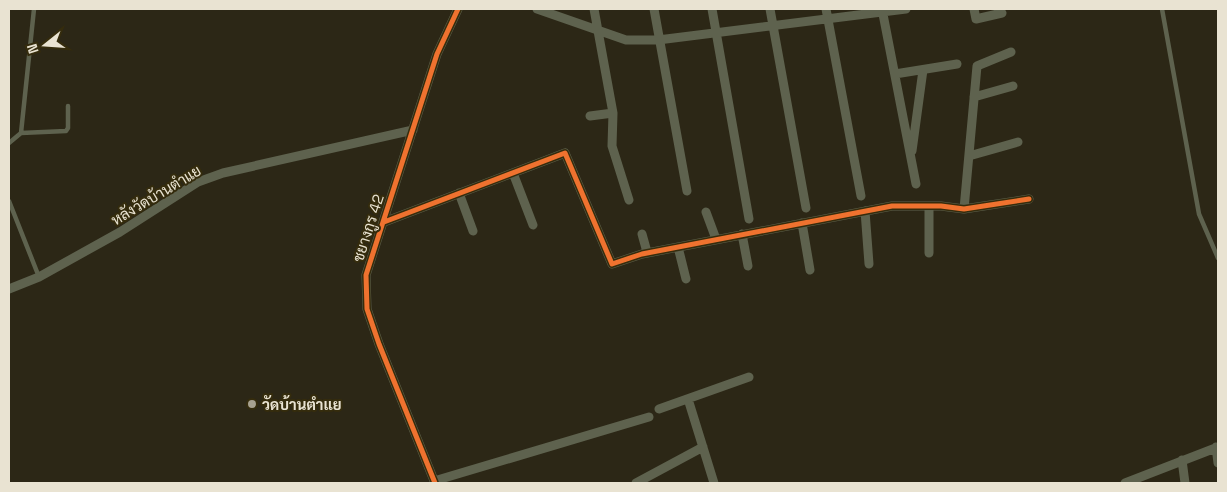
<svg xmlns="http://www.w3.org/2000/svg" width="1227" height="492" font-family="'Space Grotesk',Sarabun,sans-serif">
<style>
.lines{fill:none;stroke-linecap:round;stroke-linejoin:round}
.lane{stroke:#5e624e;stroke-width:4.5}
.street{stroke:#5e624e;stroke-width:9}
.cycleway-casing{stroke:#352c0d;stroke-width:8}
.cycleway{stroke:#ef722f;stroke-width:5}
.poi-dot{fill:#a7a190;stroke:#352c0d;stroke-width:2}
.labels{text-anchor:middle;dominant-baseline:central;stroke-width:4;stroke-linejoin:round;paint-order:stroke}
.street-label{font-size:15px;fill:#e9e3d2;stroke:#352c0d}
.poi-label{font-size:15px;font-weight:bold;fill:#e9e3d2;stroke:#352c0d;text-anchor:start}
</style>
<rect width="100%" height="100%" fill="#2c2716"/>
<g class="lines">
<path class="lane" d="M1162 9 1199 214 1218 258
M21 133 66 131 68 128V106
M9 143 21 133 34 9
M9 201 39 277"/>
<path class="street" d="M537 9 626 40H658L906 9
M594 9 613 113 612 146 629 200
M654 9 687 191
M712 9 749 219
M770 9 806 208
M826 9 861 196
M882 9 916 184
M974 9 976 19 1002 13
M895 74 957 64
M974 97 1013 86
M590 116 613 113
M912 151 923 70
M969 156 1018 142
M513 173 533 225
M459 193 473 231
M929 206V253
M964 209 977 66 1011 52
M865 211 869 264
M706 212 716 239
M384 222 565 153 612 264 642 254 892 206H941L964 209 1029 199
M802 223 810 270
M642 234 647 252
M742 234 748 266
M678 247 686 279
M9 289 39 277 120 232 198 182 223 173 413 130
M688 399 714 483
M659 409 749 377
M1216 447 1218 463
M1182 460 1185 483
M434 481 649 417
M435 483 379 344 367 309 366 275 437 54 458 9
M636 483 703 447
M1125 483 1218 447"/>
<defs>
<path id="cycleway" d="M384 222 565 153 612 264 642 254 892 206H941L964 209 1029 199
M435 483 379 344 367 309 366 275 437 54 458 9"/>
</defs>
<use href="#cycleway" class="cycleway-casing"/>
<use href="#cycleway" class="cycleway"/>
</g>
<circle class="poi-dot" cx="252" cy="404" r="5"/>
<g class="labels">
<g class="street-label">
<text transform="translate(156 195) rotate(-31)">หลังวัดบ้านตำแย</text>
<text transform="translate(368 228) rotate(-72)">ชยางกูร 42</text>
</g>
<g class="poi-label">
<text x="262" y="404">วัดบ้านตำแย</text>
</g>
</g>
<rect width="1227" height="492" fill="none" stroke="#e9e3d2" stroke-width="20"/>
<g transform="translate(45 45) rotate(253)" stroke="#352c0d" stroke-width="4" paint-order="stroke">
<path d="M0-4L9 19L0 12L-9 19Z" fill="#e9e3d2"/>
<text y="-8" font-size="14" font-weight="bold" text-anchor="middle" fill="#e9e3d2">N</text>
</g>
</svg>
